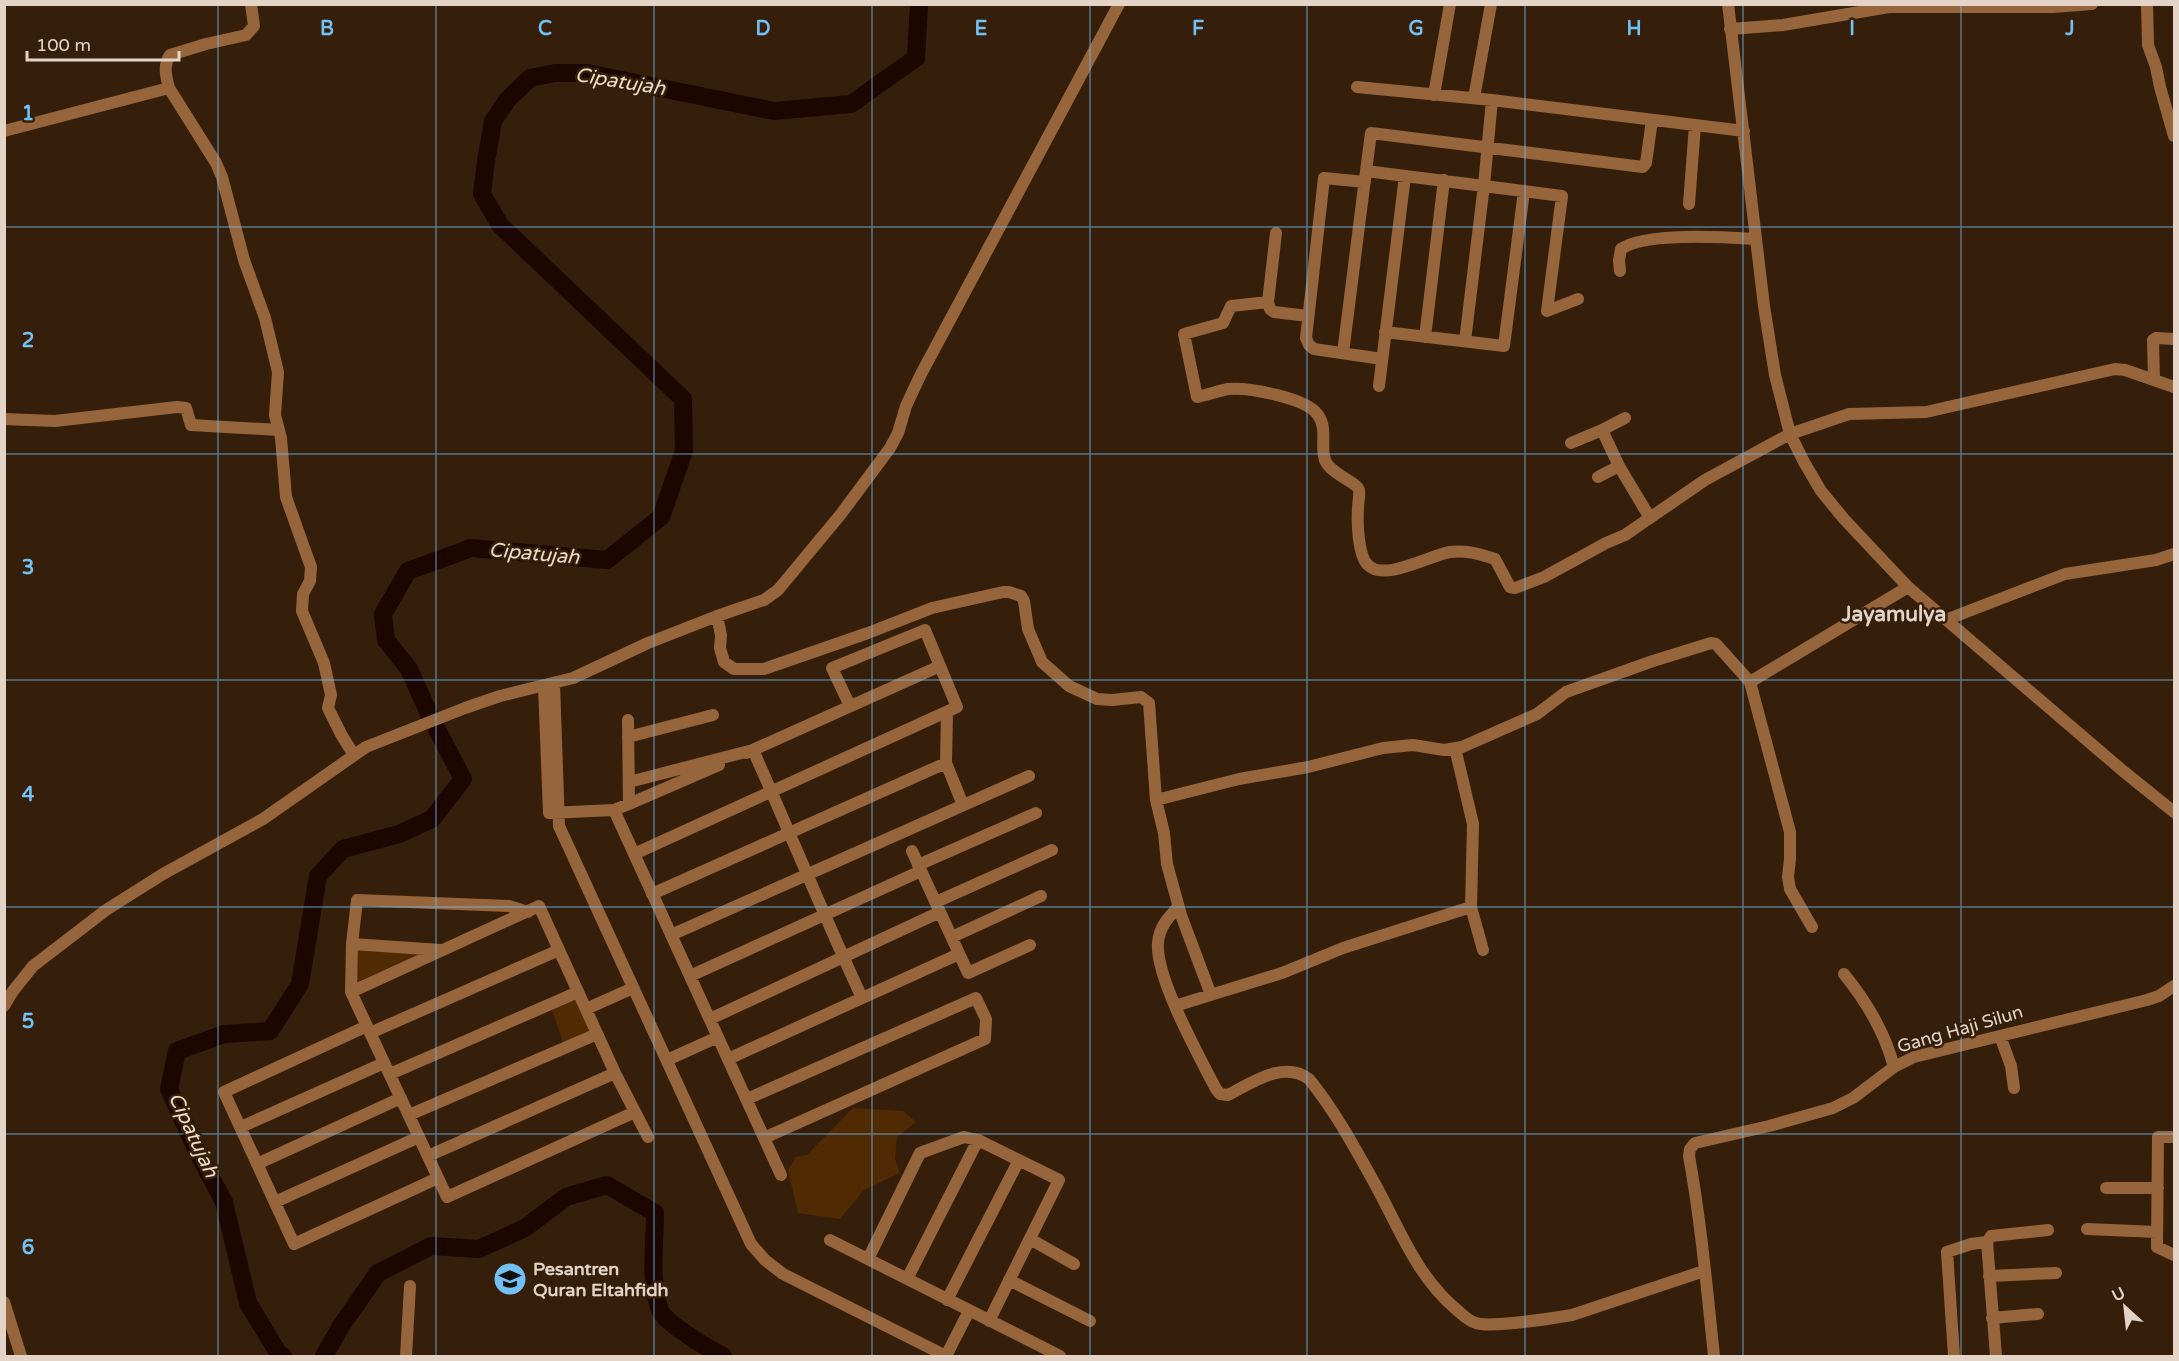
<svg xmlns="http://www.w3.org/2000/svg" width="2179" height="1361" font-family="'Varela Round',sans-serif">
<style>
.green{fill:#502a03}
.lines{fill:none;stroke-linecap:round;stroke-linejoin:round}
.river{stroke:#1d0600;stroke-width:18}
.minor{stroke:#96653c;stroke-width:12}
.grid{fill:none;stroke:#72c1f5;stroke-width:1.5;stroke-opacity:0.55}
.labels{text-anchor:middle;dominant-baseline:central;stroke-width:5;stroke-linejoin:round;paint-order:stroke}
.street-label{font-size:18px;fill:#e4d4c8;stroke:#361f0a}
.poi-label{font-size:18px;font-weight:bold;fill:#e4d4c8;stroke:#361f0a;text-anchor:start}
.water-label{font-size:20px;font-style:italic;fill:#f0dbcb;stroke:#361f0a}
.quarter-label{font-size:21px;font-weight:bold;fill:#e4d4c8;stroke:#361f0a}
.grid-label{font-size:20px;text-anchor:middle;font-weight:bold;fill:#72c1f5;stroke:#361f0a;stroke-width:5;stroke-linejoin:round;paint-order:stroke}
</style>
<rect width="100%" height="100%" fill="#361f0a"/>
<path class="green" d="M355 947 437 952 354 990Z
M577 995 593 1033 564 1045 551 1007Z
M853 1108 903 1111 916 1122 897 1137 895 1159 900 1173 864 1190 840 1219 798 1213 788 1170 796 1157 807 1155Z"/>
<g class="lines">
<path class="river" d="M283 1356H280L248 1303 224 1202 197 1151 169 1089 177 1051 224 1034 270 1031 300 984 318 876 343 849 399 834 432 819 463 779 431 718 409 669 386 640 383 614 408 571 471 548 607 560 661 517 684 451 683 399 500 225 482 194 486 161 493 121 508 99 530 78 555 73H587L774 111 851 104 916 58 919 4
M324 1356 341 1326 378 1273 431 1246 479 1249 525 1228 566 1197 607 1185 655 1213C655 1244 649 1281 660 1310 665 1323 709 1349 723 1356"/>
<path class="minor" d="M1728 4 1764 306 1775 375 1790 434 1804 462 1821 491 1844 519 1908 587 2123 771 2174 812
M2147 4 2148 45 2156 67 2160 87 2174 136
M1730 29 1783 25 1889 7H2053L2092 4
M1357 87 1492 100 1744 131
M169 88 216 163 222 177 244 260 265 318 278 372 275 415 281 438 286 497 311 567 310 581 303 594 302 611 324 663 331 695 328 708 342 736 354 755
M1434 95 1450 4
M1474 98 1491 4
M4 131 169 88C166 76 163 66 170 55L206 44 246 35 254 26 251 4
M1366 171 1371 133 1643 167 1646 163 1652 120
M1365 182 1324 178 1306 338 1309 345 1314 349 1382 359
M1689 204 1695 125
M1276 233 1268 302 1270 309 1274 312 1308 316
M1620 271 1619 260 1621 249C1645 232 1724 237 1754 239
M1268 302 1231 306 1223 323 1184 334 1197 397C1207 395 1218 391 1228 389 1248 387 1307 398 1318 415 1328 429 1320 446 1325 460 1330 474 1357 482 1359 490 1360 495 1358 503 1358 508 1357 522 1358 556 1368 565 1384 582 1431 555 1450 552 1466 550 1480 554 1495 559L1510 587 1515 588 1544 577 1606 543 1625 535 1705 480 1790 434 1849 414 1926 412 2115 369 2125 370 2174 387
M1385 332 1504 346 1524 191
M1425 337 1444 180
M1465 341 1484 185 1492 100
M1343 353 1366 171 1562 196 1547 311 1578 299
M2154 380 2153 340 2156 338 2174 339
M1379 386 1405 176
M4 419 55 421 177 407 186 408 191 425 279 430
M1602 430 1625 418
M1571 443 1602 430 1619 466 1650 518
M1598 477 1619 466
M717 616 721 635 720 648 724 662 734 669H764L868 633 932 608 1003 592H1009L1021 596 1024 601 1028 629 1042 662 1069 686 1097 699 1112 700 1141 697 1149 703 1156 800 1164 833 1167 864 1181 915 1211 995
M1948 619 2065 574 2156 560 2174 554
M1750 682 1908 587
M554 683 559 826 751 1244 765 1260 783 1274 946 1356
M544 686 549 813 614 810 629 804 628 720
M947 712 946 763 963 805
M628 737 713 715
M1455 748 1473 824 1471 907 1483 950
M746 753 940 666
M629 782 753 750C790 833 824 916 862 998
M1156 800 1239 779 1308 767 1383 748 1413 745 1444 750 1462 747 1537 714 1566 692 1653 661 1711 643 1716 644 1750 682 1790 832V859L1788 877 1790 889 1812 927
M629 804 719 765
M614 810 781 1175
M912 851 968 973 1030 945
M634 854 957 707 925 630 832 668 850 706
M918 865 1036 813
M652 894 946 763
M936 902 1052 850
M1178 907C1168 918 1159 927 1158 943 1155 977 1199 1056 1216 1089L1220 1094 1228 1095C1252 1083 1283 1060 1309 1079 1335 1111 1355 1148 1375 1184 1399 1228 1417 1277 1457 1310 1463 1315 1468 1321 1476 1323 1490 1328 1554 1318 1572 1315L1704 1271
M528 912 509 906 357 900 352 944 351 992 447 1197 635 1112
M671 935 1029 776
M952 937 1041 896
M352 944 441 950
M1844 974C1866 1001 1885 1033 1894 1067
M690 976 921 871
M351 992 539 906 615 1073 648 1137
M4 1006 13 991 33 966 106 910 163 874 263 819 366 747 465 708 500 696 573 678 648 643 717 616 764 600 778 590 841 514 890 448 898 433 906 406 920 376 1119 4
M1175 1006 1282 973 1343 948 1471 907
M586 1009 633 988
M710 1019 940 912
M367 1026 224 1092 294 1244 438 1178
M370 1033 559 950
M2000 1036 2011 1066 2014 1088
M728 1059 959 954
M667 1060 718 1037
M390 1074 578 992
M747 1099 976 998 986 1019 985 1039 764 1138
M409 1115 597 1034
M241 1127 384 1063
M2174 1137H2158L2157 1247 2174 1255
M428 1156 615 1073
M257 1164 401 1098
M2106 1188H2158
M275 1202 419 1137
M2087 1229 2157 1232
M1030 1239 1074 1264
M830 1240 1060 1356
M1987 1242 1996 1356
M868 1259 920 1153 964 1137 978 1140 1059 1180 989 1321
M1989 1276 2056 1273
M907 1279 978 1140
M1009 1280 1090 1321
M947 1300 1019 1160
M4 1302 21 1356
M1992 1318 2038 1314
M406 1356 410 1286
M946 1356 969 1311
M1714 1356C1707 1290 1701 1222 1689 1156L1690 1149 1695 1143 1769 1126 1833 1108 1853 1098 1894 1067 1914 1057 2147 1000 2159 996 2174 986
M1954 1356 1947 1252 1971 1244 1987 1242 1991 1236 2048 1230"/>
</g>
<path class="grid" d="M218 4V1356M436 4V1356M654 4V1356M872 4V1356M1090 4V1356M1307 4V1356M1525 4V1356M1743 4V1356M1961 4V1356M4 227H2174M4 454H2174M4 680H2174M4 907H2174M4 1134H2174"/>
<defs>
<symbol id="school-disc" viewBox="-11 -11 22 22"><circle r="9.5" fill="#72c1f5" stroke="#361f0a"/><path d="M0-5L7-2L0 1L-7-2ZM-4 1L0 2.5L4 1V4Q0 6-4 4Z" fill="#111"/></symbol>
</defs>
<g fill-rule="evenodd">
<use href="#school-disc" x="491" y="1260" width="38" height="38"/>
</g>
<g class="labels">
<g class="street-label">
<text transform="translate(1960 1029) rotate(-16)">Gang Haji Silun</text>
</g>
<g class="poi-label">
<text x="533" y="1269">Pesantren<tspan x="533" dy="21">Quran Eltahfidh</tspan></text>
</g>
<g class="water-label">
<text transform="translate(620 82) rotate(9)">Cipatujah</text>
<text transform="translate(534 554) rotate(5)">Cipatujah</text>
<text transform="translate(193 1135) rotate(65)">Cipatujah</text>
</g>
<g class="quarter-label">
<text x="1894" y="614">Jayamulya</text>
</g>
</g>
<g class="grid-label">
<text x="327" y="35">B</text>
<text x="545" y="35">C</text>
<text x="763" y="35">D</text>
<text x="981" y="35">E</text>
<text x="1198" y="35">F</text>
<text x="1416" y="35">G</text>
<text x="1634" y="35">H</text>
<text x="1852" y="35">I</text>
<text x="2070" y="35">J</text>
<text x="28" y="120">1</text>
<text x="28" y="347">2</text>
<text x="28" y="574">3</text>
<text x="28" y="801">4</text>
<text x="28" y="1028">5</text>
<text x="28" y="1254">6</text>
</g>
<rect width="2179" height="1361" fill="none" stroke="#e4d4c8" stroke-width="12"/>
<g transform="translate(2125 1307) rotate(333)" stroke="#361f0a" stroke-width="4.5" paint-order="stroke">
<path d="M0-4.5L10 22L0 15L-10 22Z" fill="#e4d4c8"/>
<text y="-9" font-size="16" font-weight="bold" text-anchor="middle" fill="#e4d4c8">U</text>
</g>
<path d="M27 51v9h152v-9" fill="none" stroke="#e4d4c8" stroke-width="3"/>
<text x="36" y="51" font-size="18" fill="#e4d4c8" stroke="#361f0a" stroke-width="4.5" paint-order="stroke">100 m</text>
</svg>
